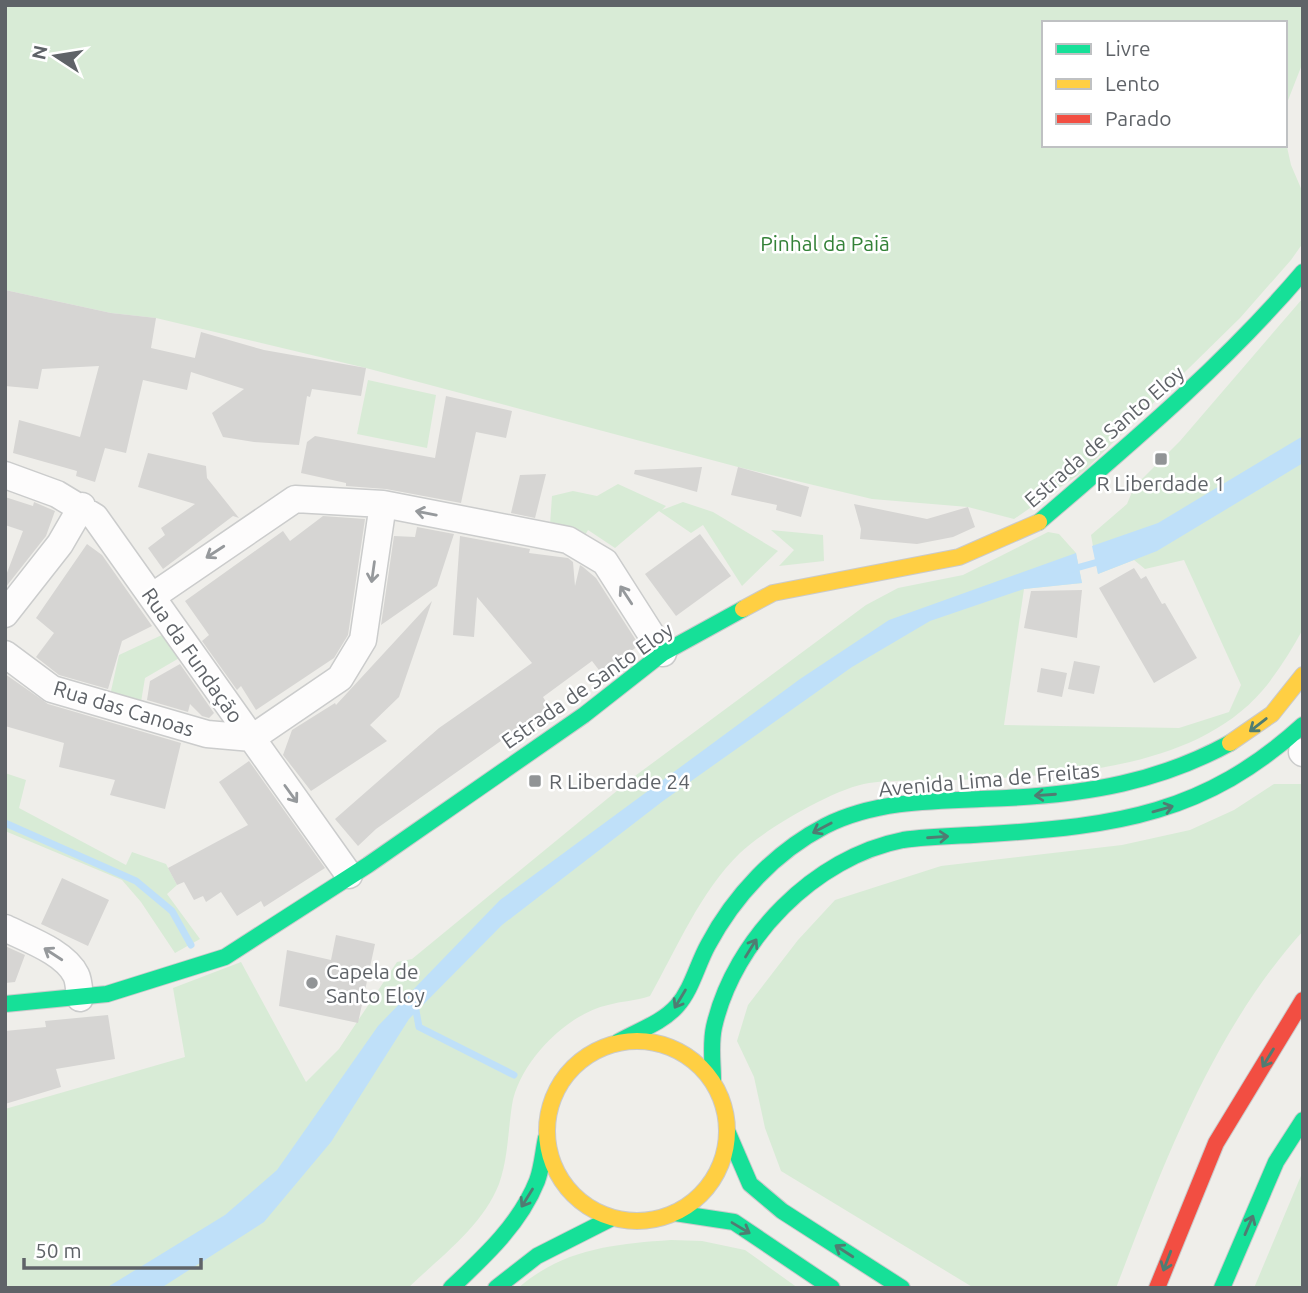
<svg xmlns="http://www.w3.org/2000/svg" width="1308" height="1293" font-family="Ubuntu,sans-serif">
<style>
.green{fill:#d8ebd6}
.water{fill:#bfe0f9}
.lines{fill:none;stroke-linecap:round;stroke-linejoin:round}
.stream{stroke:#bfe0f9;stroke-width:7}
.building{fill:#d6d5d3}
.street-casing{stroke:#cbcccc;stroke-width:29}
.fast-casing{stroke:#cacacb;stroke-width:18}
.slow-casing{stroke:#cacacb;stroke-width:18}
.jam-casing{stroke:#cacacb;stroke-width:18}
.street{stroke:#fdfcfc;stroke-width:26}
.fast{stroke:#16e098;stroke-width:16}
.slow{stroke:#ffcf43;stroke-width:16}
.jam{stroke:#f24e42;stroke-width:16}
.oneway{stroke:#96999c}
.oneway2{stroke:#507c72}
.poi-dot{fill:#919496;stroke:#fff;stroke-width:2.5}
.labels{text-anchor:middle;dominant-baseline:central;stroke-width:5;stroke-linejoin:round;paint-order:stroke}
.park-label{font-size:21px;fill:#348238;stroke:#fff}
.street-label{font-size:21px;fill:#5f6368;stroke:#fff}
.poi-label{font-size:21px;fill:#5f6368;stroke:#fff;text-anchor:start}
</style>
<rect width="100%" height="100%" fill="#efeeea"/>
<path class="green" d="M5 5H1303V62L1285 108V23H1044V145H1285V138L1291 165 1303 193V243L1291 260 1240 318 1084 471 1014 519 968 507 872 499 738 467 366 368 156 318 111 313 5 290Z
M1303 298V629C1291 651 1278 672 1262 691 1192 772 1053 776 954 780 926 782 897 779 869 783 835 788 765 829 740 853 700 892 677 948 650 996 635 1001 622 1001 608 1005 566 1014 519 1063 512 1105 508 1131 508 1159 499 1184 482 1227 440 1257 408 1288H5V1109L185 1057 173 988 241 962 306 1082 339 1049 397 962 412 959 635 776 866 605 898 588 963 575 1048 532 1059 534 1076 553 1082 583 1024 589 1004 725 1179 728 1229 712 1241 685 1184 560 1145 569 1134 560 1098 574 1091 535 1127 504 1134 487 1180 441Z
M368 380 436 395 427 448 357 434Z
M618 484 666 506 662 510 683 502 713 512 778 551 742 586 703 525 691 533 659 511 615 548 588 530 583 539 550 525 552 496 573 491 597 496Z
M771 530 823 535 824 561 779 566 794 550Z
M164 634 181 657 145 678 140 708 109 700 119 655Z
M5 773 26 780 19 808 126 865 132 852 166 864 177 885 167 894 200 939 175 953 141 902 122 880 5 831Z
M1274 784H1303V931C1212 1032 1164 1163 1116 1288H974L781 1171 765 1128 754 1077 737 1041 748 1005 798 940 835 900 941 866 1122 845 1190 830 1234 810Z
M1303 1171V1288H1254Z
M671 1240 702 1241 745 1250 798 1288H518C563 1249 613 1244 671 1240Z"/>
<path class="water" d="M1303 436V463L1157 551 1098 574 1092 546 1158 523Z
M1076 553 1082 583 1024 589 930 621 852 667 663 801 502 925 409 1019 331 1142 264 1222 161 1288H106L225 1215 277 1170 378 1026 500 900 800 679 889 620Z"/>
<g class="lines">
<path class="stream" d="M1069 570 1105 560
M5 823 136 881 172 911 191 945
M415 1005 419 1027 514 1075"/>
</g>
<path class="building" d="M5 290 111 313 156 318 151 348 195 358 192 370 201 332 264 350 366 368 361 396 312 389 310 397 307 396 299 445 254 442 223 437 212 413 244 389 191 372 187 390 143 380 126 453 105 448 95 482 76 476 77 471 13 453 19 420 80 437 99 366 42 369 38 389 5 386Z
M446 396 512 411 506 438 476 432 461 503 386 489 346 486V483L301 473 307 442 315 436 435 458Z
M148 453 206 466 207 478 239 518 233 516 163 569 148 548 165 535 161 528 195 504 138 487Z
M702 467 697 492 634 474 635 470Z
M738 467 809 487 801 517 776 510 777 505 731 495Z
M546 474 535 518 511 513 520 475Z
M5 497 33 506 34 502 55 511 46 536 5 588V578L23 531 5 525Z
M854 504 927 519 968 507 975 527 953 537 917 544 860 539 861 529Z
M323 516 365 519 348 635 334 658 256 710 241 686 237 690 202 641 209 635 185 601 283 531 290 541Z
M417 527 454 534 437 586 381 625 394 536 415 537Z
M700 534 731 576 676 616 645 574Z
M460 536 530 549 529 553 568 558 573 562 575 586 580 565 583 567 596 578 639 645 602 674 592 661 543 697 549 707 376 829 358 846 335 819 439 728 532 663 477 597 474 637 453 635Z
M87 544 102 555 152 626 122 641 108 689 59 675 36 657 54 633 36 618Z
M1134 568 1141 579 1146 576 1162 604 1165 603 1197 658 1154 683 1099 588Z
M1082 590 1077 638 1024 628 1031 591Z
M432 601 399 697 370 725 387 741 311 791 283 755 292 730 335 703 336 705Z
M1074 661 1100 666 1094 694 1068 689Z
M180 664 214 713 209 718 202 716 190 704 188 712 147 700 150 681Z
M1041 668 1067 673 1062 697 1037 692Z
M5 674 48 704 181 743 165 809 110 795 115 780 59 767 64 743 5 726Z
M249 761 325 868 264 907 261 901 237 916 221 892 206 902 203 896 194 900 184 882 177 885 168 868 248 825 219 782Z
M62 878 109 900 88 946 41 924Z
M336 935 375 944 358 1023 279 1006 287 950 331 960Z
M5 946 25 955 15 982 5 983Z
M108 1015 115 1059 56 1069 61 1087 5 1104V1031L46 1027 45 1021Z"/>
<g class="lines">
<defs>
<path id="street" d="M5 475 57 494 95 517 349 875
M153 596 295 499 383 504 568 540 605 562 663 653
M5 614 60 544 82 506
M5 654 52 689 207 734 252 738
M252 738 340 678 363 640 383 504
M1302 752 1303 753
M5 928C27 939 65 952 76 975 79 981 79 990 80 998"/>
<path id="fast" d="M1039 522C1131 443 1224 365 1303 272
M5 1004 107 994 225 957 368 865 584 715 663 653 743 609
M618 1042C637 1031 662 1023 677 1006 692 989 697 965 708 945 734 896 775 852 825 826 880 798 946 801 1007 798 1087 794 1159 782 1230 743
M713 1081C713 1063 710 1045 714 1027 734 939 815 857 903 840 932 836 960 836 989 834 1117 826 1205 814 1303 725
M728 1133 750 1184 782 1211 902 1288
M675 1213 734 1222 832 1288
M451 1288C484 1257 520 1224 537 1181 542 1168 543 1152 546 1138
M496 1288 537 1256 612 1218
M1222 1288 1276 1162 1303 1120"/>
<path id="slow" d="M743 609 773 593 959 557 1039 522
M1230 743 1272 714 1303 675
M547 1131a90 90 0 1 1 180 0a90 90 0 1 1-180 0Z"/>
<path id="jam" d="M1157 1288 1216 1143 1303 1000"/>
</defs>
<use href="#street" class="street-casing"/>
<use href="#fast" class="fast-casing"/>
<use href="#slow" class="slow-casing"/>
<use href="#jam" class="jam-casing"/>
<use href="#street" class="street"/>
<use href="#fast" class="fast"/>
<use href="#slow" class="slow"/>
<use href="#jam" class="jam"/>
</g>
<defs><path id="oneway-shaft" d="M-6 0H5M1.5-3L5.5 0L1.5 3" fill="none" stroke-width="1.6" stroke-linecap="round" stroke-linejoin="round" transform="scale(1.75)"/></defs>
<g class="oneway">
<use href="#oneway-shaft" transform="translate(426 513) rotate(-169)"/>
<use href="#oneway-shaft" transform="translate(215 552) rotate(147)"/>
<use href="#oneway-shaft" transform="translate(373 572) rotate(98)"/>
<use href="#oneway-shaft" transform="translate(626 595) rotate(-123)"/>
<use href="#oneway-shaft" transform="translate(291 794) rotate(54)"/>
<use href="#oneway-shaft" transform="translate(53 954) rotate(-147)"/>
</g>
<g class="oneway2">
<use href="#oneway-shaft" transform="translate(1258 725) rotate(142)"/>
<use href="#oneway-shaft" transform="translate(1045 795) rotate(176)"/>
<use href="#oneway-shaft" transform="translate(1163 809) rotate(-16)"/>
<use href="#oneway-shaft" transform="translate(822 828) rotate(152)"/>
<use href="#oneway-shaft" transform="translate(938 837) rotate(-4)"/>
<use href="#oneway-shaft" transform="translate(751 948) rotate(-58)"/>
<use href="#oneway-shaft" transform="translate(680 999) rotate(121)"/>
<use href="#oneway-shaft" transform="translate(1268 1058) rotate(121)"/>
<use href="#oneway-shaft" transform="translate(527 1198) rotate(122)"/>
<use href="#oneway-shaft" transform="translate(1249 1225) rotate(-67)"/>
<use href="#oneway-shaft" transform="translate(741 1228) rotate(31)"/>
<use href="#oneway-shaft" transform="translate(844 1251) rotate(-147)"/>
<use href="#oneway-shaft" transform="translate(1167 1261) rotate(111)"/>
</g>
<g class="poi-dot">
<rect x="1154" y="452" width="14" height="14" rx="3.5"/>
<rect x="528" y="774" width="14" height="14" rx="3.5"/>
<circle cx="312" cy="983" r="7"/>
</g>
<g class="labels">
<g class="park-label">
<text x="825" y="243">Pinhal da Paiã</text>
</g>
<g class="street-label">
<text transform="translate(1104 436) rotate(-41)">Estrada de Santo Eloy</text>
<text transform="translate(193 655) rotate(55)">Rua da Fundação</text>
<text transform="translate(587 685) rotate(-35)">Estrada de Santo Eloy</text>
<text transform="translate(124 708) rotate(17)">Rua das Canoas</text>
<text transform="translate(989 779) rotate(-5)">Avenida Lima de Freitas</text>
</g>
<g class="poi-label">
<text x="1161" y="483" text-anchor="middle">R Liberdade 1</text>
<text x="549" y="781">R Liberdade 24</text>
<text x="326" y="971">Capela de<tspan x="326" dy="24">Santo Eloy</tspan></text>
</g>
</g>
<rect width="1308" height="1293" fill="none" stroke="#5f6368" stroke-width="14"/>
<rect x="1042" y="21" width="245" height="126" fill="#ffffff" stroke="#bfc1c3" stroke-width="2"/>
<rect x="1056" y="44" width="35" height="10" fill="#16e098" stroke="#bfc1c3" stroke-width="2"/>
<text x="1105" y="56" font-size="21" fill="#5f6368">Livre</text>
<rect x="1056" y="79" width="35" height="10" fill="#ffcf43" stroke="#bfc1c3" stroke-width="2"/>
<text x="1105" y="91" font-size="21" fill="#5f6368">Lento</text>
<rect x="1056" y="114" width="35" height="10" fill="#f24e42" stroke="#bfc1c3" stroke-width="2"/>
<text x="1105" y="126" font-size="21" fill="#5f6368">Parado</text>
<g transform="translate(56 56) rotate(282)" stroke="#ffffff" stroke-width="5" paint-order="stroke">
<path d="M0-5L12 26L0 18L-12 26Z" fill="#5f6368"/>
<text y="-10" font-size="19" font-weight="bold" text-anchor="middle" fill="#5f6368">N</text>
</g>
<path d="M24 1258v10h177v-10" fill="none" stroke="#5f6368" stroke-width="3.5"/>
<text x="35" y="1258" font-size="21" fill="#5f6368" stroke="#ffffff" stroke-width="5" paint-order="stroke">50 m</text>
</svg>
